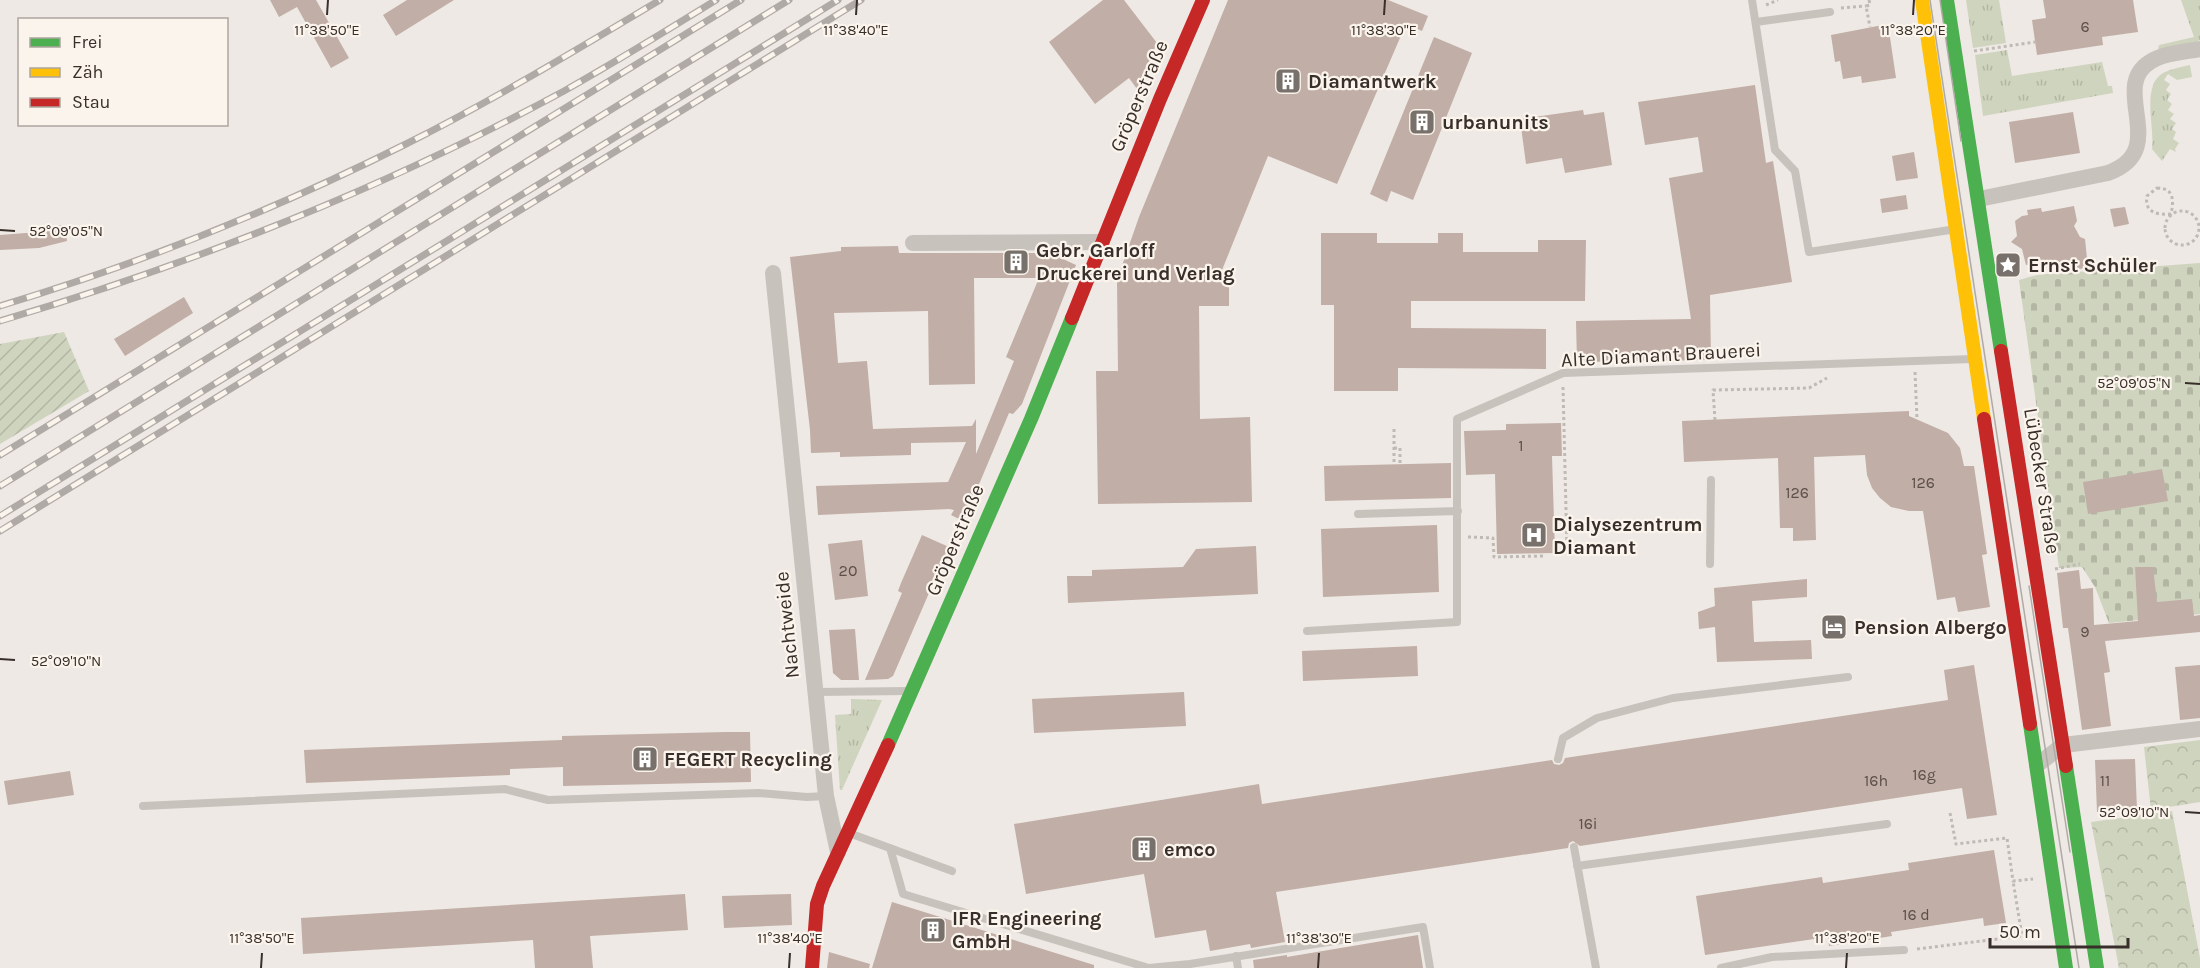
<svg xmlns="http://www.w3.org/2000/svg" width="2200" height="968" font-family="Karla,sans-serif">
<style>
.grass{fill:url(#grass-tufts)}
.cemetery{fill:url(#cemetery-stones)}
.park{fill:url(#park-crowns)}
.garden{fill:url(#garden-furrows)}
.building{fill:#c1aea6;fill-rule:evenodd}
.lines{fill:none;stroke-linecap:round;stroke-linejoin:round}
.path{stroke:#c0bab5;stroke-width:3;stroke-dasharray:3 3;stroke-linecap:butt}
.lane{stroke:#c8c2bc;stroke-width:8}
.street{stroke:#c8c2bc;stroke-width:16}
.fast{stroke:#4caf50;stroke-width:14}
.slow{stroke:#ffc107;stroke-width:14}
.jam{stroke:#c62828;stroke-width:14}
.tram{stroke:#b0aaa6;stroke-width:1.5}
.rail-casing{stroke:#b0aaa6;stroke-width:7}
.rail{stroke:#faf4ec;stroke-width:4.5;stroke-dasharray:14;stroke-linecap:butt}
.ticks{fill:none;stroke:#392f2a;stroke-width:2}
.labels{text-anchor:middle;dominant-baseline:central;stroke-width:4.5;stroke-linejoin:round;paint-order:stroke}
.number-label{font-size:16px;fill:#5b4f49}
.poi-label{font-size:20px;font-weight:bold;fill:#392f2a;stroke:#faf4ec;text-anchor:start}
.street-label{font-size:20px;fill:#392f2a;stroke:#faf4ec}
.ticks-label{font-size:15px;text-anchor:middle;fill:#392f2a;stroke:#faf4ec;stroke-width:4.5;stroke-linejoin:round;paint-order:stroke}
</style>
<defs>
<pattern id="grass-tufts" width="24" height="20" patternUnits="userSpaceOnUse" patternTransform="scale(1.5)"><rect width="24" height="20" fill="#cfd4be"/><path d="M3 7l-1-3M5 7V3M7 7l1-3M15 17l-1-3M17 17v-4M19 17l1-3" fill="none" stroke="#b2b6a3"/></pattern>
<pattern id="cemetery-stones" width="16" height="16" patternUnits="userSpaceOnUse" patternTransform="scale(1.5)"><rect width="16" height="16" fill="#cfd4be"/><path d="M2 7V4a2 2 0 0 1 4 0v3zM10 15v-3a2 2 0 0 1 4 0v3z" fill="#b2b6a3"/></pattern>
<pattern id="park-crowns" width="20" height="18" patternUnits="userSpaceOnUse" patternTransform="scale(1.5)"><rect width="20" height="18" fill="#cfd4be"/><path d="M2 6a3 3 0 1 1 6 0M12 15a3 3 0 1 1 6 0" fill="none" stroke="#b2b6a3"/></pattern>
<pattern id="garden-furrows" width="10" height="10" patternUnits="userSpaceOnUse" patternTransform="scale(1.5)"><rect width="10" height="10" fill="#cfd4be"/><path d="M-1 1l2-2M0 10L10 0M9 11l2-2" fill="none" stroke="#b2b6a3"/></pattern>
</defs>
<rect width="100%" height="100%" fill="#eee9e4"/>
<path class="grass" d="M1966 0H1999L2006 43 1973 48Z
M2181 0H2200V40L2195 43 2158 50 2159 45 2194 37Z
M2007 50 2012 76 2102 62 2108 86H2112L2113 93 1983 116 1975 55Z
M2190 65 2192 77 2177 80 2168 74 2164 80 2170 84 2166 90 2171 94 2167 100 2172 104 2168 110 2174 114 2170 119 2176 123 2172 129 2176 132 2173 139 2179 143 2175 149 2176 152 2170 149 2162 161 2152 149C2155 127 2141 86 2163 73 2171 69 2181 67 2190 65Z
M851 699 882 700 842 790H840L835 715 851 714Z"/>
<path class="cemetery" d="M2200 263V614L2109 623 2095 587 2082 567 2059 568 2019 280 2037 275Z"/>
<path class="park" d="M2200 740V802L2151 810 2144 747Z
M2172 811 2200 958V968H2119L2091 822Z"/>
<path class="garden" d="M64 332 89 391 0 444V344Z"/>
<path class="building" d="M270 0H316L349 58 331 68 297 7 279 17Z
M407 0H454L396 36 383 15Z
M1103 0H1124L1157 43 1137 89 1129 78 1095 104 1049 42Z
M1228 0H1388L1428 16 1422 31 1406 24 1337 184 1268 156 1218 280H1229V306H1199L1200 419 1250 417 1252 502 1098 504 1096 371H1118L1117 280 1139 217Z
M2043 0H2133L2138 32 2102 37 2103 45 2037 55 2032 20 2046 18Z
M1888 24 1896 78 1862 83 1861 76 1843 79 1840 61 1835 62 1831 35Z
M1434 37 1472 53 1413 200 1391 191 1387 202 1370 194Z
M1755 85 1766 163 1773 161 1792 282 1710 295 1711 360 1577 362 1576 321 1691 319 1669 178 1703 172 1698 137 1645 145 1638 102Z
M1583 110 1584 115 1604 112 1612 165 1565 173 1562 158 1526 164 1520 119Z
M2073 112 2080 153 2015 163 2009 122Z
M1914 152 1918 178 1896 181 1892 156Z
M1906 195 1908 209 1882 213 1880 199Z
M2074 206 2077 221 2074 226 2080 237 2085 239 2088 268 2069 270 2068 262 2043 267 2042 262 2026 265 2022 249 2011 242 2017 236 2015 221 2022 216 2028 215 2027 210 2041 208 2042 212Z
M2125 207 2129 224 2114 227 2110 209Z
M65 225 67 241 39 248 0 250V235L39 232 38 228Z
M1321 233H1377V243H1438V233H1463V252H1538V240H1586L1585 301H1411V328L1546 329V369L1398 368V391H1334V305H1321Z
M898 246 899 253H1050L1076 265 1022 404 1013 414 1009 413 980 482 961 520 951 515 954 510 949 509 818 515 816 486 948 482 966 442 911 443V455L840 457V452L811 453 810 430 790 257 841 251V247ZM974 278H1039L1006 357 1014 361 976 454V419L972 426 873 429 867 361 838 363 834 313 928 311 929 385 975 384Z
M184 297 193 313 125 356 114 339Z
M1909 411V416L1948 433 1960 448 1964 466H1974L1987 554 1982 555 1990 607 1958 612 1955 597 1937 600 1923 511H1909L1891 507 1880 498 1872 488 1867 475 1865 455 1814 457 1816 540 1793 541V528H1780L1778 458 1684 462 1682 421Z
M1561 423 1562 456H1552L1555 553 1497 554 1495 474 1466 475 1464 431 1506 430V424Z
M1451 463V498L1325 501 1324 466Z
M2162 469 2168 501 2088 514 2083 482Z
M1437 525 1439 592 1323 597 1321 529Z
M922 535 949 547 893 676 888 679 865 680 902 593 898 591 901 583Z
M862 540 868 596 835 600 828 544Z
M1256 546 1258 594 1068 603 1067 576H1092V570L1183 567 1196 549Z
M2135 567H2153L2157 602 2192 599 2194 616 2200 615V632L2105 641 2110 672 2104 673 2111 726 2082 730 2068 628H2063L2057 573 2079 570 2081 589 2093 588 2094 625 2138 621Z
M1807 579V597L1752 601 1754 642 1811 640 1812 659 1717 662 1715 627 1699 629 1698 612 1715 606 1714 588Z
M1845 617 1846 638 1827 639 1826 618Z
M855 629 859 680H841L833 673 829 630Z
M1417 646 1418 676 1303 681 1302 651Z
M1974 665 1997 815 1967 819 1962 788 1580 846 1573 841 1569 843 1568 848 1276 892 1285 942 1251 948 1250 944 1210 951 1206 930 1155 938 1144 874 1026 894 1014 824 1259 784 1262 804 1552 760 1554 764 1559 765 1563 763 1565 758 1948 700 1944 670Z
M2200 665V718L2180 720 2175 667Z
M1184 692 1186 726 1034 733 1032 699Z
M726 732H750L751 782 563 786V767L510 769V775L306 783 304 750 562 740V736Z
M2135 759 2137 810 2097 812 2095 760Z
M70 771 74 795 8 805 4 781Z
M1994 850 2006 923 1984 926 1983 918 1891 932 1892 936 1829 946 1828 937 1705 955 1696 896 1822 877 1823 883 1909 870 1908 863Z
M685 894 688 930 590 936 593 968H535L533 940 303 954 301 918Z
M791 894 792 925 724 928 722 896Z
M892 902 1094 965V968H872Z
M1418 935 1423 968H1254L1253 960 1287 955V957Z
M829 952 870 964 869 968H827Z"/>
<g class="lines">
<path class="path" d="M1869 0 1870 5 1866 6 1870 27
M1766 5 1778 0
M1841 8 1866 6
M1974 51 2035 42
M2157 188C2174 188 2174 200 2171 214 2158 215 2144 213 2147 196Z
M2165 228a17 17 0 1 1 34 0a17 17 0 1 1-34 0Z
M1915 372 1917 419
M1563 387 1567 551
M1715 420 1713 390 1809 388 1827 378
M1394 429V464
M1394 448H1400V464
M1468 537 1493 538 1494 557 1544 556
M2055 569 2080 564
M1950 813 1956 844 2007 838 2013 881 2033 879
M1917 949 2022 936 2013 881"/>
<path class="lane" d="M1752 0 1775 150 1795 171 1809 252 1956 229
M1756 22 1830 12
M1358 514 1458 511
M1710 564 1711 480
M1307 631 1457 622V419L1563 373 1973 359
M815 692 909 691
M1558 759 1563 738 1597 718 1673 698 1848 677
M143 806 505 789 548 800 759 793 807 797 826 796
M849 833 952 871
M1574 847 1596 968
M890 848 903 894 1149 968 1190 964 1423 927 1430 968
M1577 866 1887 824
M1236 956 1238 968
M1721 968 1772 957 1904 950"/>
<path class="street" d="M1979 199 2108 173C2172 150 2108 88 2150 62 2164 53 2184 52 2200 49
M913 243 1102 242
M773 273 826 796 838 852
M2037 765 2063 745 2200 729"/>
<path class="fast" d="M1947 0 2001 351
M2030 724 2066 968
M888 745 1031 419 1072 318
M2066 766 2097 968"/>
<path class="slow" d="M1922 0 1984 419"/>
<path class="jam" d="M1072 318 1160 99 1203 0
M2001 351 2066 766
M1984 419 2030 724
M812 968 817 904 823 886 888 745"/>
<path class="tram" d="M1930 0 2079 968
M1940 0 1961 141
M2029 586 2070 852"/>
<defs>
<path id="rail" d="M0 306C139 264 274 210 404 145 492 101 576 50 660 0
M0 321C195 263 385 188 564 91 615 62 666 31 716 0
M0 455 741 0
M0 486 789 0
M0 516 838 0
M0 531 861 0"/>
</defs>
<use href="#rail" class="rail-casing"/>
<use href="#rail" class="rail"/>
</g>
<path class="ticks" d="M327 15 328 0M856 15 857 0M1384 15 1385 0M1913 15 1914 0M0 230 15 231M2185 383 2200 384M0 659 15 660M2185 812 2200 813M261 968 262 953M789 968 790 953M1318 968 1319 953M1846 968 1847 953"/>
<defs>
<symbol id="building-square" viewBox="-11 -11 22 22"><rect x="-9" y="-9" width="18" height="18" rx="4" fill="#78706b" stroke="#faf4ec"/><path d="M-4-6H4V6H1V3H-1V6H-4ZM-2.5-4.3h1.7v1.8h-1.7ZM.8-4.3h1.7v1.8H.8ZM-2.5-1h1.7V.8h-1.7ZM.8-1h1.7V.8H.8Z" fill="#fff"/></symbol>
<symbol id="sight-square" viewBox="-11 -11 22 22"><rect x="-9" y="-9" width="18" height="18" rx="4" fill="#78706b" stroke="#faf4ec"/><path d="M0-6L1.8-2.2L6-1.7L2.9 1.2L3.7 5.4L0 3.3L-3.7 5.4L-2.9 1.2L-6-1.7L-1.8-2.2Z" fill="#fff"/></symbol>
<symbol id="hospital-square" viewBox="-11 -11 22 22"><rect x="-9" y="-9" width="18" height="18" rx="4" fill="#78706b" stroke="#faf4ec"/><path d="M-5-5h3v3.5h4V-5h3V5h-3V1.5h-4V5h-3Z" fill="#fff"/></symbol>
<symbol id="hotel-square" viewBox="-11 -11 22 22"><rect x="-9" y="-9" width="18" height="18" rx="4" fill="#78706b" stroke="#faf4ec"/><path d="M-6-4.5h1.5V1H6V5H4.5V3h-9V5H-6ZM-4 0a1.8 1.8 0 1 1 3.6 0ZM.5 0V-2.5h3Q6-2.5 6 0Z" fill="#fff"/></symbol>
</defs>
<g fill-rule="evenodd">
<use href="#building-square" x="1273" y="66" width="30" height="30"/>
<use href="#building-square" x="1407" y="107" width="30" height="30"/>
<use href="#building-square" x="1001" y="247" width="30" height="30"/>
<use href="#sight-square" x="1993" y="250" width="30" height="30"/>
<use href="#hospital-square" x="1519" y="520" width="30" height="30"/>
<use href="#hotel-square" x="1819" y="612" width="30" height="30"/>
<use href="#building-square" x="630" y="744" width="30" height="30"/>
<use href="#building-square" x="1129" y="834" width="30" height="30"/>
<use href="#building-square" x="918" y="915" width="30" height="30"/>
</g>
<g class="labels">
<g class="number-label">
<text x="2085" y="26">6</text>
<text x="1521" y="445">1</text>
<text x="1923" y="482">126</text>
<text x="1797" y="492">126</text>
<text x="848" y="570">20</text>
<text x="2085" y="631">9</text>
<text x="1924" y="774">16g</text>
<text x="1876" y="780">16h</text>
<text x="2105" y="780">11</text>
<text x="1588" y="823">16i</text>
<text x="1916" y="914">16 d</text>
</g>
<g class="poi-label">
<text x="1308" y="81">Diamantwerk</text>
<text x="1442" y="122">urbanunits</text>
<text x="1036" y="250">Gebr. Garloff<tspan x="1036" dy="23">Druckerei und Verlag</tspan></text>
<text x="2028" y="265">Ernst Schüler</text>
<text x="1553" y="524">Dialysezentrum<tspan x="1553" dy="23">Diamant</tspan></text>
<text x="1854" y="627">Pension Albergo</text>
<text x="664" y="759">FEGERT Recycling</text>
<text x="1164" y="849">emco</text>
<text x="952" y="918">IFR Engineering<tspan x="952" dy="23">GmbH</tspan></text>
</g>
<g class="street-label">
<text transform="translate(1139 96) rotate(-67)">Gröperstraße</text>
<text transform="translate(1661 355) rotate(-3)">Alte Diamant Brauerei</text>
<text transform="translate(2042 481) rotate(81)">Lübecker Straße</text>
<text transform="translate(955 540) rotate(-67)">Gröperstraße</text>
<text transform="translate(787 625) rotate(-96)">Nachtweide</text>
</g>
</g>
<g class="ticks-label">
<text x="327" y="35">11°38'50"E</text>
<text x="856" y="35">11°38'40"E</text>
<text x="1384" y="35">11°38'30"E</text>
<text x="1913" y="35">11°38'20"E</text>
<text x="66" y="236">52°09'05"N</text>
<text x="2134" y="388">52°09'05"N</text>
<text x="66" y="666">52°09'10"N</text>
<text x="2134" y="817">52°09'10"N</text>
<text x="262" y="943">11°38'50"E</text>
<text x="790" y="943">11°38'40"E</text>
<text x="1319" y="943">11°38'30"E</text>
<text x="1847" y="943">11°38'20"E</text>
</g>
<rect x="18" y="18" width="210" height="108" fill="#faf4ec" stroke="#ada59e" stroke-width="1.5"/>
<rect x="30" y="38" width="30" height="9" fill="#4caf50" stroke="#ada59e" stroke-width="1.5"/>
<text x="72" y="48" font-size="18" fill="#392f2a">Frei</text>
<rect x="30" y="68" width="30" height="9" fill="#ffc107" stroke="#ada59e" stroke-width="1.5"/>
<text x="72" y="78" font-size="18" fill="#392f2a">Zäh</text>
<rect x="30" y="98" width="30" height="9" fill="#c62828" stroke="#ada59e" stroke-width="1.5"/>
<text x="72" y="108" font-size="18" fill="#392f2a">Stau</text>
<path d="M1990 938v9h138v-9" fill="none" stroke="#392f2a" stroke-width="3"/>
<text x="1999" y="938" font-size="18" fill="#392f2a" stroke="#faf4ec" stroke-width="4.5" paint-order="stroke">50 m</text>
</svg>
